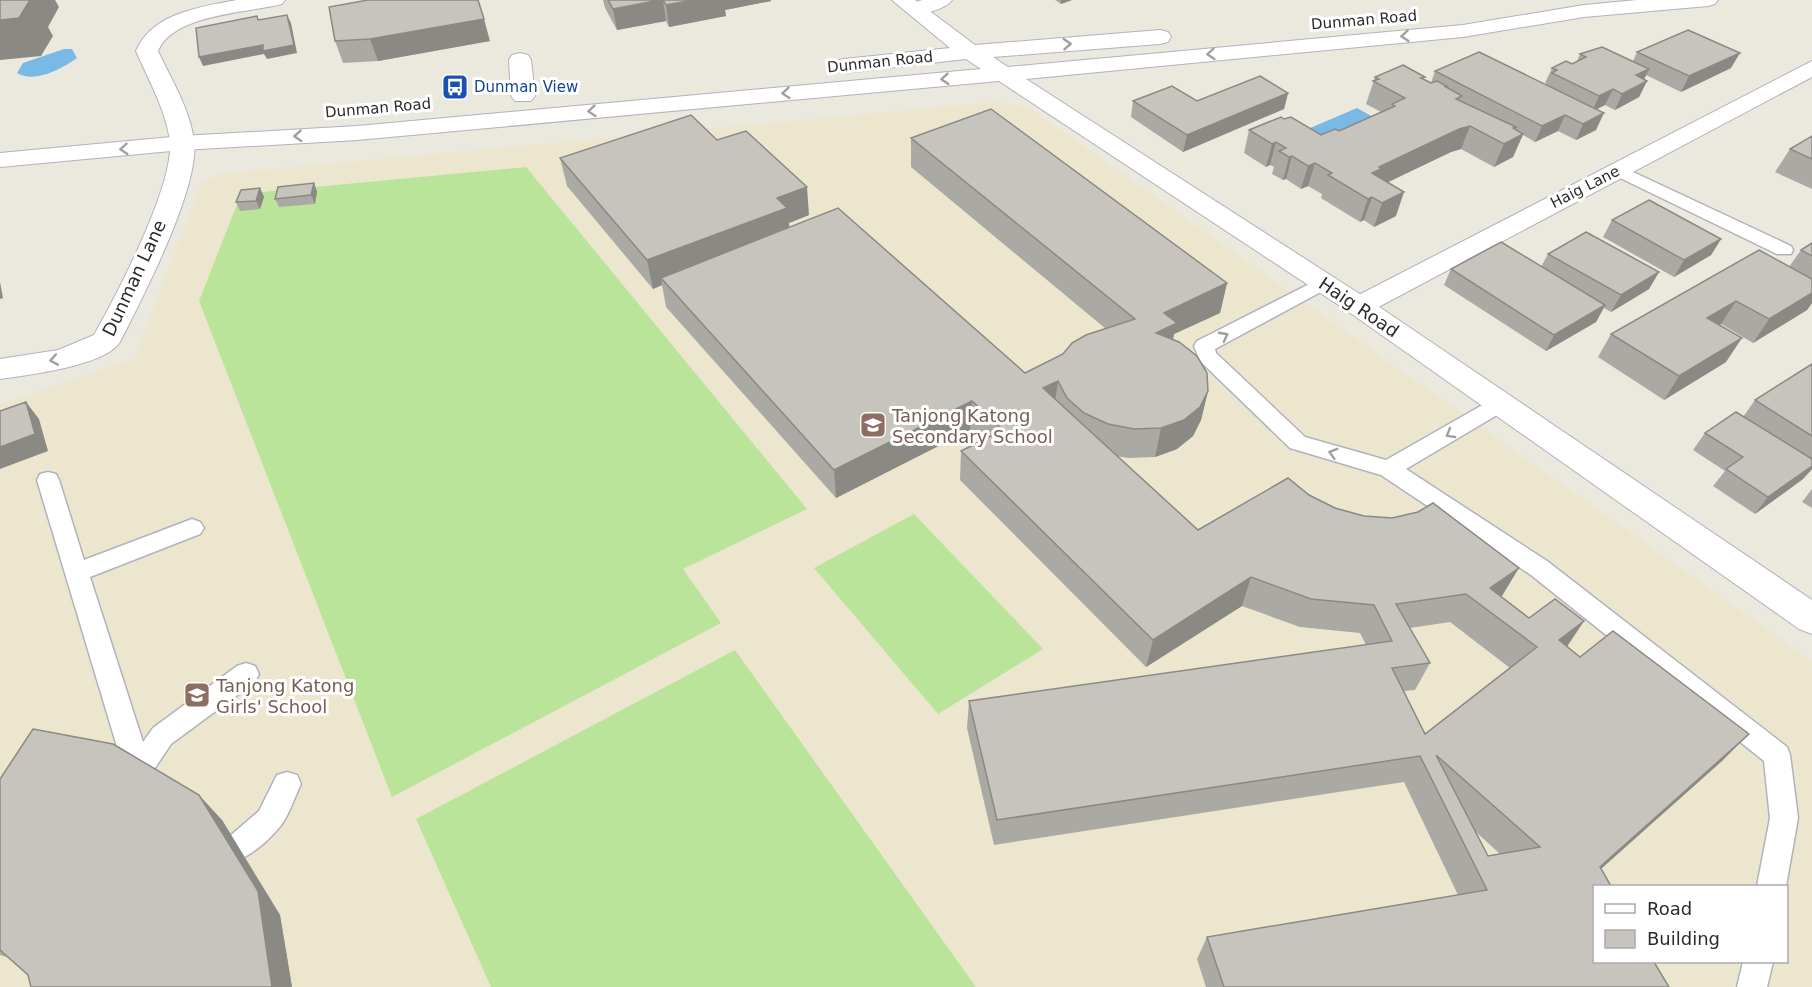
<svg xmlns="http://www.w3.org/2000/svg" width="1812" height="987" font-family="'DejaVu Sans',sans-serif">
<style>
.education{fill:#ece6cf;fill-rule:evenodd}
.pitch{fill:#bbe49b}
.water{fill:#79b9e5}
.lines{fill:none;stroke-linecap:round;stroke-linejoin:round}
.service-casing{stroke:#b1b2bd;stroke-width:3}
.minor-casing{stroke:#b1b2bd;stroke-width:2}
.tertiary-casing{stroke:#b1b2bd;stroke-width:2}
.service{fill:#fff;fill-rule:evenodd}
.minor{fill:#fff;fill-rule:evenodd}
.tertiary{fill:#fff;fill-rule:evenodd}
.wall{fill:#aba9a3;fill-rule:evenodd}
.shaded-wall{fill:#8b8984}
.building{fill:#c7c4bd;stroke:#8b8984;stroke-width:1.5;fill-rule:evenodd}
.oneway{stroke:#a0a0a0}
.labels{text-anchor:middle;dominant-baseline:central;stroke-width:6;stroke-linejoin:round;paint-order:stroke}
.far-street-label{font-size:15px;fill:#2b2b2b;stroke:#fff}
.far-transit-label{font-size:15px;fill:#164399;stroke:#fff;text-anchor:start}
.street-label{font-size:18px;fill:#2b2b2b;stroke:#fff}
.education-label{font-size:18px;fill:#785e54;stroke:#fff;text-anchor:start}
</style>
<rect width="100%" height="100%" fill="#ebe8de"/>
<path class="education" d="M997 102 1031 109 1812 661V987H0V405L134 359 202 183 219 174ZM1594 886H1786V962H1594Z"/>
<path class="pitch" d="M526 167 807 509 683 569 721 623 392 797 199 301 241 194Z
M914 514 1043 649 938 714 814 568Z
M735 650 976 987H491L416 819Z"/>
<path class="water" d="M64 49H72L77 58C63 68 35 84 17 73L23 63Z
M1357 108 1377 119 1310 150 1289 137Z"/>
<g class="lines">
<defs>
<path id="service" d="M1618 165 1791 246 1793 250 1791 254H1777L1612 174 1609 170 1612 166Z
M1323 277 1332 283 1330 287 1215 349 1216 353 1305 437 1386 460 1493 399 1500 397 1507 399 1510 404 1507 409 1406 469 1547 561 1787 747 1790 755 1798 818 1786 886H1757L1770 818 1764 761 1531 575 1381 475 1290 448 1200 361 1194 346 1197 341Z
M48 472 56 474 59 480 84 560 192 519 200 522 204 528 200 534 90 577 143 742 153 728 237 666 246 663 255 666 259 674 255 682 171 744 151 774 145 799 135 802 125 799 121 790 124 770 37 480 40 474Z
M287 772 297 775 301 784C294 798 288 819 277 830 260 850 227 874 200 864L196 854 200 844 230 836 259 811 277 775Z
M1743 962H1773L1767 987H1737Z"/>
<path id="minor" d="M237 0H285L282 4C248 13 173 14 158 51 171 79 190 109 194 141 200 187 142 299 120 342 105 366 28 375 0 379V359L58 350 94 335C117 294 174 186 170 141 166 110 148 79 136 51 152 13 200 7 237 0Z
M922 0H952C945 10 920 16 909 13L905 9 909 5Z
M520 53 528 55 531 60 535 96 531 101H515L511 96 509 60 512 55Z
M1812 61V77L1369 312 1359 315 1349 312 1345 306 1349 300Z"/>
<path id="tertiary" d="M892 0H915L975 45 1160 30 1168 32 1171 37 1168 42 1160 44 993 57 1008 67 1463 25 1584 5 1637 0H1718L1715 4 1708 6 1584 17 1463 37 1026 79 1369 300 1812 600V634L1799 629 1349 312 999 81 357 140 182 150 0 167V153L182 136 357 126 981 69 966 59 844 73 836 71 833 66 836 61 844 59 950 48Z"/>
</defs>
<use href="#service" class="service-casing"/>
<use href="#minor" class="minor-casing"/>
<use href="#tertiary" class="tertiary-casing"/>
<use href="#service" class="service"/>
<use href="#minor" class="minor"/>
<use href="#tertiary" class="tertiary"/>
</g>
<path class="wall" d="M603 0H771V1L725 10 726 16 669 27 666 21 617 30 605 8Z
M1055 0H1072L1061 4Z
M329 7 490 41 378 61 343 63 335 41Z
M1637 52 1731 68 1681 92 1646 75 1644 79 1647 81 1639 97 1615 110 1605 105 1596 109V130L1576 140 1558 131 1535 142 1523 135 1513 157 1494 167 1461 149 1451 152 1387 182 1396 216 1374 227 1364 220 1360 222 1321 198 1322 194 1308 186 1301 189 1286 179 1283 180 1272 174 1274 167 1270 165 1266 167 1244 153 1249 130 1321 135 1339 131 1381 112 1366 104 1375 77 1424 80 1431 83 1435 71 1546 85 1547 84 1545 83 1552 68 1572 64 1577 61 1580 54 1633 61Z
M1288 93 1284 109 1183 152 1131 117 1133 101H1197Z
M1812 136V189L1775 172 1790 149Z
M911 138 1227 283 1220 313 1174 334 1173 340 1208 391 1201 420 1193 436 1177 449 1155 457 1129 458 1116 456 1198 530 1309 495 1502 596 1501 597 1529 618 1584 621 1567 647 1723 760 1601 869 1669 987H1206L1197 959 1207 937 1458 895 1404 782 994 845 967 728 969 701 1366 645 1360 633 1300 627 1242 606 1146 667 960 480 961 451 981 441 970 430 836 498 666 307 662 285 653 289 567 186 560 158 717 140 809 215 789 223V227L1025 373 1063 354 1106 329 911 167ZM1450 622 1510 668 1425 734 1404 691 1415 690 1430 663 1410 628ZM1475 831 1500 854 1488 856Z
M314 183 317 192 315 204 279 207 275 199Z
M260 188 264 197 260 209 240 211 236 202Z
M1612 220 1721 239 1711 255 1674 277 1603 237Z
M1812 243V279L1789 267 1801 250Z
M1548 254 1659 272 1649 289 1611 312 1604 308 1596 322 1546 351 1444 285 1451 269 1541 267Z
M1812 279V303L1807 310 1753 343 1721 324 1720 325 1726 362 1664 400 1598 357 1611 334Z
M1812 364V458H1811L1812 459V469L1803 479 1755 514 1713 486 1725 471 1693 450 1705 433 1743 417 1755 400Z
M1812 489V508L1802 502Z
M0 779 222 820 280 915 292 987H31L28 975 7 957 0 955Z"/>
<path class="shaded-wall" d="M0 0H55L59 7 48 27 53 36 41 56 0 60Z
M660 0H663L666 21 617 30 613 9Z
M694 0H771V1L725 10 726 16 669 27 666 5Z
M1061 0H1072L1061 4Z
M287 15 291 23 297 53 267 59 264 54 203 66 199 57Z
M484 19 490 41 378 61 370 39Z
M1740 53 1731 68 1681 92 1689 76Z
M1649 69 1642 84 1647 81 1639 97 1615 110 1622 94 1636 75Z
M1613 89 1605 105 1592 112 1599 96Z
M1288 93 1284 109 1183 152 1187 135Z
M1604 113 1596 130 1576 140 1583 124Z
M1565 115 1558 131 1535 142 1542 126Z
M1470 126 1461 149 1451 152 1374 189 1372 173 1379 167 1459 129Z
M1516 127 1510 141 1523 134 1513 157 1494 167 1504 144 1513 128Z
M1276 142 1270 165 1266 167 1272 144Z
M1292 156 1286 179 1283 180 1289 157Z
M1315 163 1308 186 1301 189 1308 166Z
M314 183 317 192 315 204 311 195Z
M807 187 809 215 789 223 790 237 661 278 662 285 653 289 647 260 777 198Z
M260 188 264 197 260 209 256 201Z
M1404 192 1396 216 1374 227 1382 203Z
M1372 197 1364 220 1360 222 1368 199Z
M1721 239 1711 255 1674 277 1684 260Z
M1659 272 1649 289 1611 312 1621 295Z
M0 282 3 298 0 299Z
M1227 283 1220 313 1174 334 1170 352 1156 333 1164 313Z
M1812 293V303L1807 310 1753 343 1769 319Z
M1736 301 1721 324 1692 341 1707 318Z
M1605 305 1596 322 1546 351 1554 335Z
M1742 338 1726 362 1664 400 1679 376Z
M1058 381 1054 410 1043 388Z
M1208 391 1201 420 1193 436 1177 449 1155 457 1161 428Z
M972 401 970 430 836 498 834 470Z
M26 402 39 419 48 451 0 469V447Z
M1812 466V469L1803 479 1755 514 1768 497Z
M1519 568 1502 596 1485 608 1490 588Z
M1251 577 1242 606 1146 667 1153 640Z
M1584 621 1565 649 1559 640Z
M1749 734 1723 760 1576 891 1600 867Z
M199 795 222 820 280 915 292 987H272Z"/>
<path class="building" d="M0 0H30L19 18 0 20Z
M368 0H478L484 19 370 39 335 41 329 7Z
M608 0H660L613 9Z
M663 0H694L666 5Z
M287 15 294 45 263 51V45L199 57 196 28 257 16 258 20Z
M1688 30 1740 53 1689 76 1637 52Z
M1602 47 1649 69 1636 75 1647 81 1622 94 1613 89 1599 96 1552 73 1557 70 1552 68 1566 61 1572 64 1586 57 1580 54Z
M1479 52 1604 113 1583 124 1565 115 1542 126 1435 71Z
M1403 65 1425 77 1421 78 1431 83 1437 81 1448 87H1446L1462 96 1456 99 1516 127 1513 128 1523 134 1504 144 1470 126 1459 129 1379 167 1381 169 1372 173 1404 192 1382 203 1372 197 1368 199 1328 175 1332 173 1315 163 1308 166 1292 156 1289 157 1279 151 1286 148 1276 142 1272 144 1249 130 1281 117 1284 119 1291 117 1321 135 1335 129 1339 131 1395 106 1392 104 1405 98 1373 81 1379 79 1375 77Z
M1260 76 1288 93 1187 135 1133 101 1172 86 1197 101Z
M991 109 1227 283 1164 313 1177 323 1156 333 1179 342 1197 356 1207 373 1208 391 1200 407 1184 420 1161 428 1134 429 1108 424 1084 413 1067 398 1058 381 1043 388 1198 530 1288 478 1309 495 1335 508 1364 516 1392 518 1418 512 1433 503 1519 568 1490 588 1529 618 1555 599 1584 621 1559 640 1580 657 1613 631 1749 734 1600 867 1611 886H1594V962H1654L1669 987H1224L1207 937 1487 890 1420 756 997 820 969 701 1392 641 1374 605 1311 599 1251 577 1153 640 961 451 1003 430 972 401 834 470 661 278 838 208 1025 373 1063 354 1072 343 1086 335 1135 319 911 138ZM1466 594 1537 647 1425 734 1392 668 1430 663 1396 604ZM1436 755 1540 847 1488 856Z
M691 115 717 140 746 131 807 187 777 198 787 208 647 260 560 158Z
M1812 136V159L1790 149Z
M314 183 311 195 275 199 278 187Z
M260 188 256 201 236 202 241 190Z
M1649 200 1721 239 1684 260 1612 220Z
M1586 232 1659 272 1621 295 1548 254Z
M1501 242 1605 305 1554 335 1451 269Z
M1812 243V256L1801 250Z
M1759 250 1812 279V293L1769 319 1736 301 1707 318 1742 338 1679 376 1611 334Z
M1812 364V436L1755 400Z
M26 402 35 434 0 447V411Z
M1736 412 1812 459V466L1768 497 1726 469 1743 457 1705 433Z
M33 729 113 744 199 795 258 891 272 987H31L28 975 0 950V779Z"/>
<defs><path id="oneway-chevron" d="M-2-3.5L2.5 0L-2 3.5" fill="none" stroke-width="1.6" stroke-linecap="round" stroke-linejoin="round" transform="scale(1.5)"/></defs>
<g class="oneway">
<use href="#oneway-chevron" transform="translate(1405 36) rotate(175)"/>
<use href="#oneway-chevron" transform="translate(1067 44) rotate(-4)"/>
<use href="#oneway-chevron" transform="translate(1211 54) rotate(175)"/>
<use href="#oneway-chevron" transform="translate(945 79) rotate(175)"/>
<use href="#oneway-chevron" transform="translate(786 93) rotate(175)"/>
<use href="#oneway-chevron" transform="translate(592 111) rotate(175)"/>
<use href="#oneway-chevron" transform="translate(298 136) rotate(176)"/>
<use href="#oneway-chevron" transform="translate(124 149) rotate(175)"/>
<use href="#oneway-chevron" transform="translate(1224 336) rotate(-28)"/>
<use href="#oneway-chevron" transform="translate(54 360) rotate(170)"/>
<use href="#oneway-chevron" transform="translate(1450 434) rotate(150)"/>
<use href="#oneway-chevron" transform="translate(1333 453) rotate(-164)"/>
</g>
<defs>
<symbol id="bus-square" viewBox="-11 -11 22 22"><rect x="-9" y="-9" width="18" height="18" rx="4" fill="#1a4fb4" stroke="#fff"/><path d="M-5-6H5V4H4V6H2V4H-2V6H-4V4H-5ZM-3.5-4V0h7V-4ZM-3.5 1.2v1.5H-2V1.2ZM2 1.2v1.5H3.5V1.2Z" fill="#fff"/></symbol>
<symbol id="school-square" viewBox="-11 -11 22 22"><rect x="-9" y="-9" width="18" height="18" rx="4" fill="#8d6e63" stroke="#fff"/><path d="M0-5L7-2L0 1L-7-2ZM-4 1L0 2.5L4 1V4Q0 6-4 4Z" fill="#fff"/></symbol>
</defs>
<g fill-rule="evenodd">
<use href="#bus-square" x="440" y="72" width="30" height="30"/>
<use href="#school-square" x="858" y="410" width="30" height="30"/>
<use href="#school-square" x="182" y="680" width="30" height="30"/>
</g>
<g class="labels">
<g class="far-street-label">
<text transform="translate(1364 20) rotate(-5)">Dunman Road</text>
<text transform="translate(880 62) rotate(-6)">Dunman Road</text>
<text transform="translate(378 108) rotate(-5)">Dunman Road</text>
<text transform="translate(1585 187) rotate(-27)">Haig Lane</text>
</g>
<g class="far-transit-label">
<text x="474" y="87">Dunman View</text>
</g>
<g class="street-label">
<text transform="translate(134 278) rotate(-65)">Dunman Lane</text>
<text transform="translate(1359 307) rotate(34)">Haig Road</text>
</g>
<g class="education-label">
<text x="892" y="415">Tanjong Katong<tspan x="892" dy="21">Secondary School</tspan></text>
<text x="216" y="685">Tanjong Katong<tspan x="216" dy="21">Girls' School</tspan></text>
</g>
</g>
<rect x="1593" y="885" width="195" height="78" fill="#ffffff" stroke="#aaaaaa" stroke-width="1.5"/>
<rect x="1605" y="904" width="30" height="9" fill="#ffffff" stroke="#aaaaaa" stroke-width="1.5"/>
<text x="1647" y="915" font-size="18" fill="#2b2b2b">Road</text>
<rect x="1605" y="930" width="30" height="18" fill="#c7c4bd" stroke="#aaaaaa" stroke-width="1.5"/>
<text x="1647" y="945" font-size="18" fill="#2b2b2b">Building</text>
</svg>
